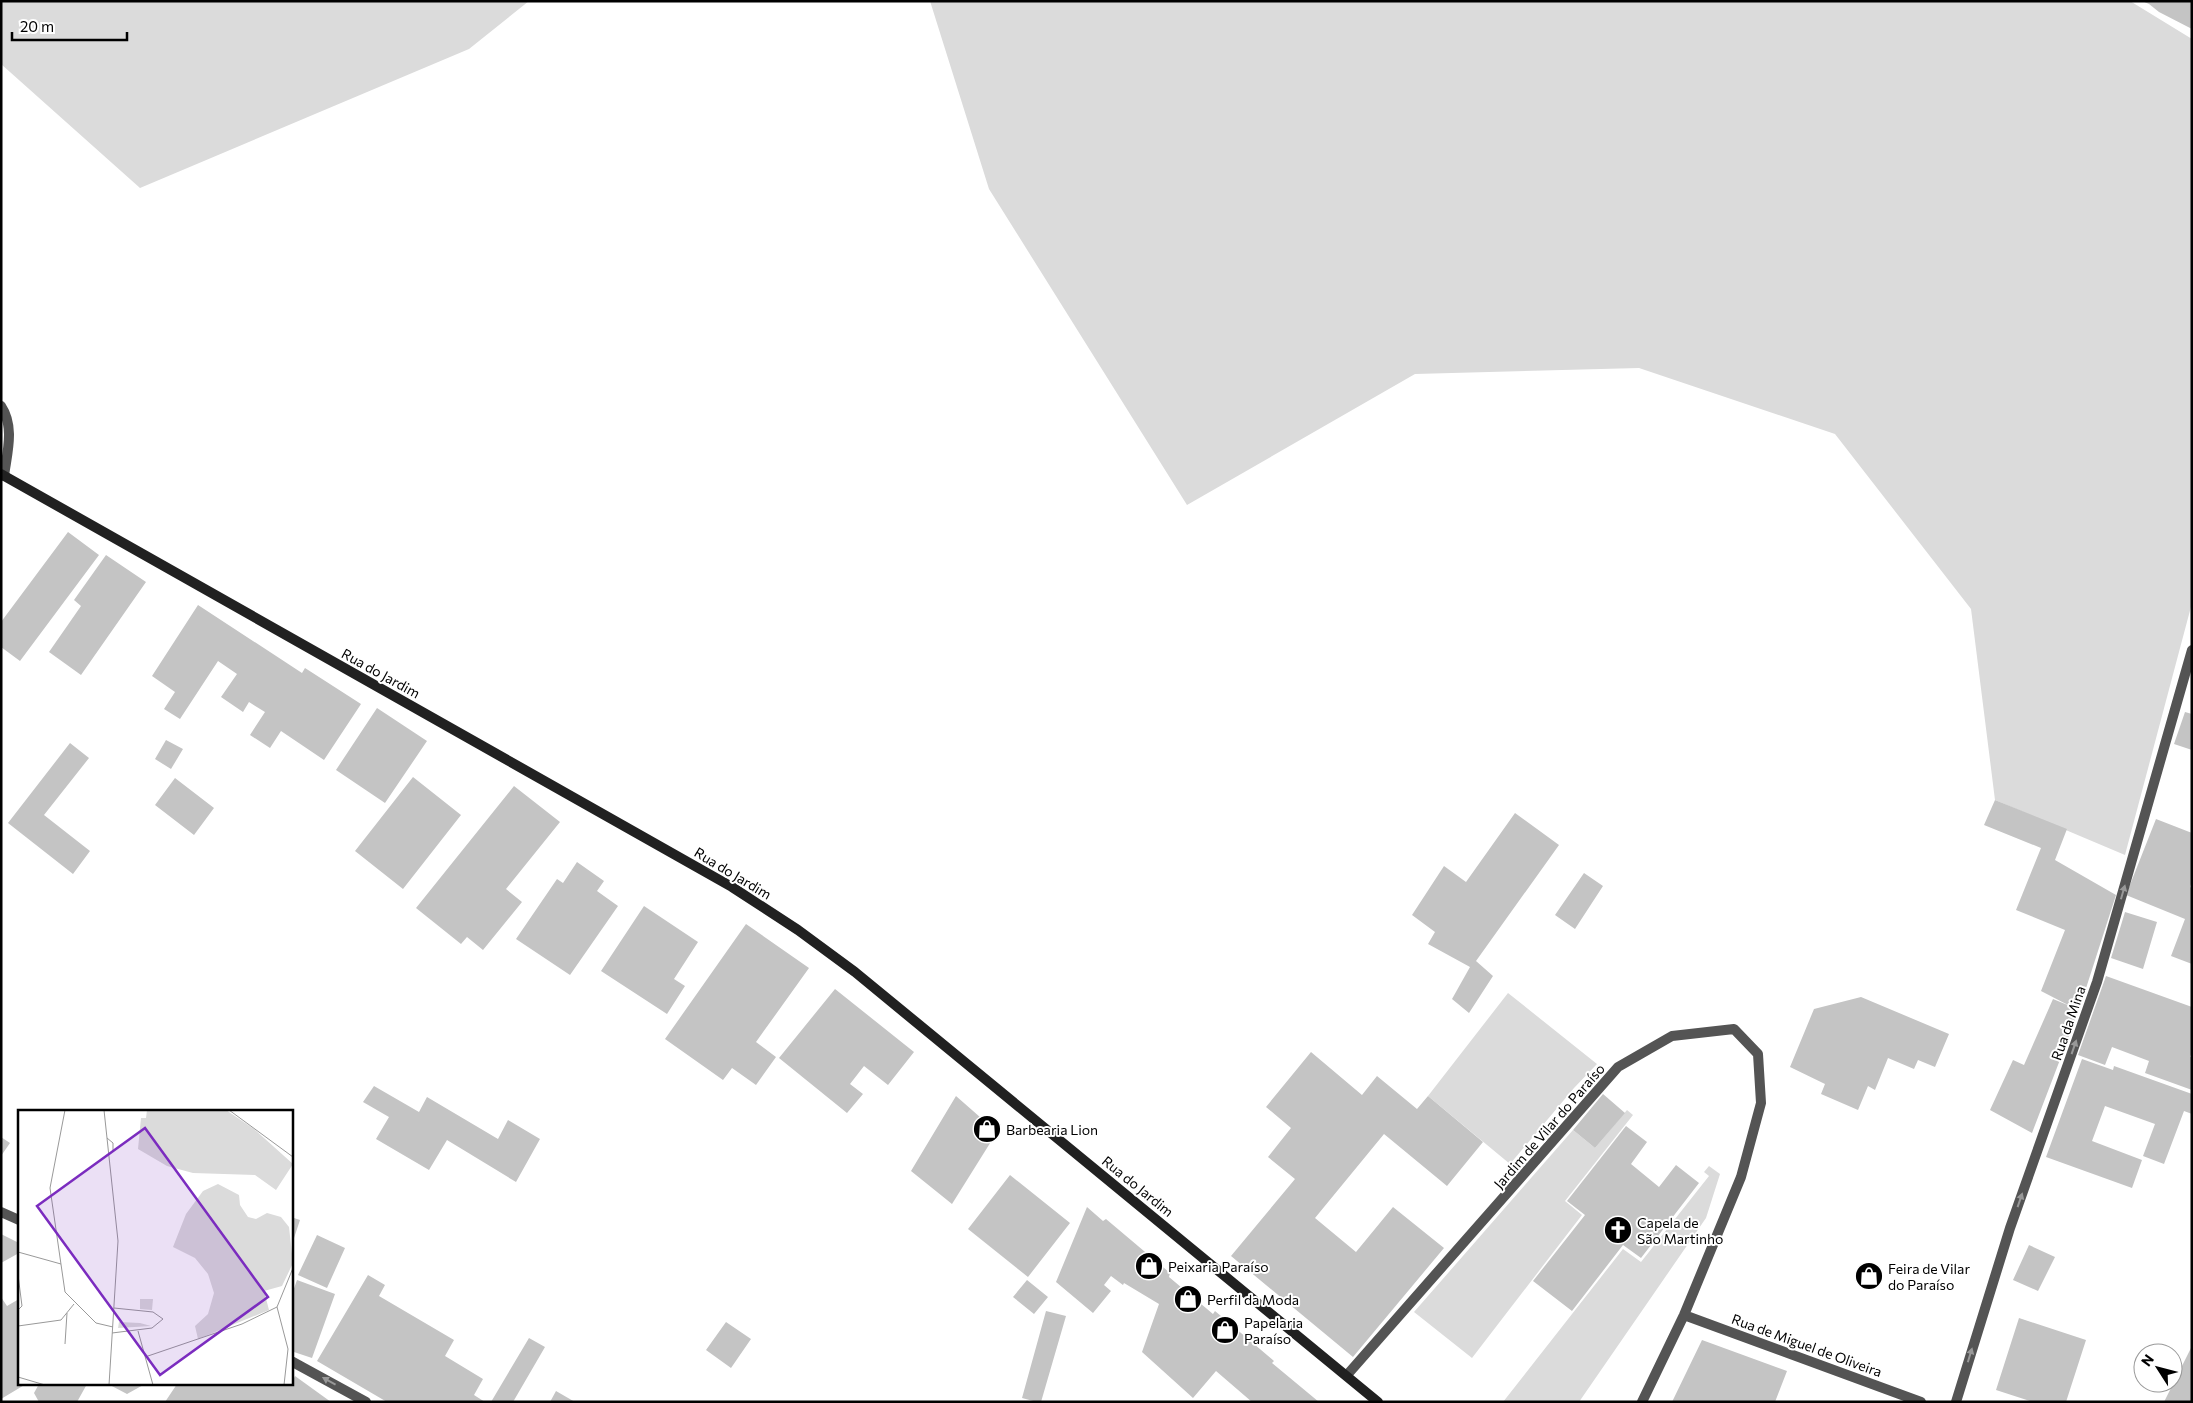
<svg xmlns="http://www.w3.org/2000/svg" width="2193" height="1403" font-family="Commissioner,sans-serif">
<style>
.green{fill:#dbdbdb}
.building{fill:#c4c4c4}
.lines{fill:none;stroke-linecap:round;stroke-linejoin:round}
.lane{stroke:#545454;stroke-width:10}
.street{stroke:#545454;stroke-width:10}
.secondary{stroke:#212121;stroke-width:10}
.oneway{fill:#989898}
.labels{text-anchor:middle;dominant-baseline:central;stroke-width:4;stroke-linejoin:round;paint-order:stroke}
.street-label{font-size:14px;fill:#000;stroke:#fff}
.poi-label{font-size:14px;fill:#000;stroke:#fff;text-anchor:start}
.inset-road{fill:none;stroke:#999;stroke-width:1}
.view{fill:#7b2cbf;fill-opacity:0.15;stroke:#7b2cbf;stroke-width:2.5}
.inset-edge{fill:none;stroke:#000;stroke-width:2.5}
</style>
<rect width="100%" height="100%" fill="#fff"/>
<path class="green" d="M1 1H529L469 49 140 188 1 64Z
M930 1H2130L2192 39V603L2125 855 1995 800 1971 609 1835 434 1639 368 1415 374 1187 505 989 189Z
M1508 993 1597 1064 1574 1088 1510 1164 1428 1096Z
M1627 1110 1633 1115 1565 1201 1582 1215 1472 1358 1414 1312 1573 1130 1595 1148Z
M1709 1166 1720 1174 1706 1218 1579 1402H1503L1623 1249 1641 1262 1709 1176 1704 1172Z"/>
<path class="building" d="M2142 1H2192V29L2159 12 2149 4Z
M68 532 99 555 20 661 1 647V622Z
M106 555 146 582 81 675 49 652 81 606 74 600Z
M198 605 302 673 305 668 361 704 324 760 281 731 270 748 250 735 265 712 249 702 243 712 221 697 237 674 218 661 180 719 164 709 175 692 152 676Z
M377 708 427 741 385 803 336 770Z
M2185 712 2192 714V750L2174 744Z
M166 740 183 749 171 769 155 759Z
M70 743 89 758 44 815 90 851 73 874 8 823Z
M413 777 461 815 403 889 355 851Z
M175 778 214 808 194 835 155 805Z
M514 786 560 822 506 889 522 902 483 950 467 937 461 944 416 908Z
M1995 800 2067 829 2055 860 2116 895 2079 1010 2032 1133 1990 1110 2013 1060 2024 1065 2053 999 2070 1006 2041 991 2065 930 2016 910 2041 848 1984 825Z
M1515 813 1559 845 1476 961 1493 976 1469 1013 1452 999 1470 967 1428 944 1435 932 1412 915 1444 866 1466 882Z
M2156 819 2192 833V881L2190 887 2192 888V964L2171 956 2185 919 2126 895Z
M577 862 604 881 597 891 618 906 570 975 516 939 557 879 563 883Z
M1584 873 1603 886 1575 929 1555 915Z
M644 906 698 942 674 979 685 986 667 1014 601 971Z
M2125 912 2157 922 2143 969 2111 958Z
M746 924 809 968 756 1042 776 1057 756 1085 732 1068 723 1080 665 1039Z
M2106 976 2192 1007V1052L2190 1057H2192V1090L2145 1073 2149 1061 2112 1047 2105 1065 2078 1055Z
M835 989 914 1052 888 1085 864 1066 850 1084 863 1094 847 1113 779 1058Z
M1861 997 1949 1034 1935 1067 1918 1060 1914 1069 1888 1058 1875 1090 1868 1086 1858 1110 1821 1094 1825 1084 1790 1067 1814 1009Z
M1311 1052 1362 1095 1377 1076 1417 1109 1428 1096 1483 1142 1447 1186 1384 1134 1315 1218 1356 1252 1393 1207 1444 1248 1353 1357 1231 1256 1295 1179 1268 1157 1291 1128 1266 1107Z
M2082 1059 2113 1070 2114 1066 2192 1094V1114L2184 1111 2164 1164 2143 1156 2155 1124 2105 1106 2092 1141 2142 1160 2132 1188 2046 1157Z
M374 1086 419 1112 427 1097 498 1139 508 1120 540 1139 516 1182 447 1140 429 1170 376 1139 389 1117 363 1102Z
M1603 1094 1625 1113 1595 1148 1573 1130Z
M956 1096 997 1132 952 1204 911 1171Z
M1626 1126 1647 1142 1631 1164 1659 1187 1676 1165 1699 1183 1641 1258 1623 1245 1572 1311 1533 1281 1585 1215 1567 1201Z
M1 1137 10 1143 1 1156Z
M1010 1175 1070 1223 1028 1277 968 1229Z
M1087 1207 1103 1221 1106 1219 1170 1273 1169 1277 1213 1314 1215 1311 1274 1361 1272 1363 1319 1402H1252L1216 1371 1193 1398 1142 1352 1159 1304 1124 1283 1123 1285 1111 1276 1104 1285 1111 1291 1093 1313 1056 1282Z
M291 1217 300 1220 292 1244H291Z
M1 1234 19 1243V1253L1 1263Z
M317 1235 345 1248 327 1288 298 1275Z
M2029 1245 2055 1257 2038 1291 2013 1280Z
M368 1275 385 1285 379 1296 454 1340 445 1356 483 1379 474 1395 485 1402H387L317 1361Z
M297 1280 335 1294 312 1358 291 1351V1297Z
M1027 1280 1048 1297 1034 1314 1013 1297Z
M1 1297 7 1306 19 1299V1384H26L1 1399Z
M1046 1311 1066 1316 1041 1402H1037L1022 1398Z
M2019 1318 2086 1340 2066 1402H2033L1996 1390Z
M726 1322 751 1339 731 1368 706 1350Z
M529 1338 545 1347 513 1402H491Z
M1702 1340 1787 1371 1775 1402H1672Z
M2192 1346V1402H2164Z
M295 1376 331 1402H165L177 1384H291Z
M39 1384H87L77 1402H39L34 1393Z
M108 1384H145L127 1394Z
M556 1391 575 1402H550Z"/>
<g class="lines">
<path class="lane" d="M1 406C15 427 7 453 4 476"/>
<path class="street" d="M1 1212 19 1220
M1684 1315 1921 1402
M291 1361 366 1402
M1347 1375 1618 1067 1672 1036 1734 1029 1758 1054 1761 1103 1741 1177 1684 1315 1642 1402
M1956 1402 2010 1228 2097 982 2192 650"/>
<path class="secondary" d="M1 474 732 887 798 930 855 972 1378 1402"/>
</g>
<defs><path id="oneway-solid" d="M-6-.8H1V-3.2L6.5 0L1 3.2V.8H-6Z" transform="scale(1.25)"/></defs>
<g class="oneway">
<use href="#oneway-solid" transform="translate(2123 892) rotate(-74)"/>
<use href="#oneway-solid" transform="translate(2074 1047) rotate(-71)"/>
<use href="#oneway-solid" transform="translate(2020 1200) rotate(-71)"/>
<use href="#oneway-solid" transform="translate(1970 1355) rotate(-73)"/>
<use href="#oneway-solid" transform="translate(329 1381) rotate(-151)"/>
</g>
<defs>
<symbol id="shop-disc" viewBox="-11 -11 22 22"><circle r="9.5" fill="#000" stroke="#fff"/><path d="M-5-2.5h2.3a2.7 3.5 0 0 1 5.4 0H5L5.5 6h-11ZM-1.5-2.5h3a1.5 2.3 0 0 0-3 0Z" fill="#fff"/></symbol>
<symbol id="church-disc" viewBox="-11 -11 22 22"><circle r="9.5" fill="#000" stroke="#fff"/><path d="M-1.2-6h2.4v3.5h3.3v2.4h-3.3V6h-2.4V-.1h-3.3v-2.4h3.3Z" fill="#fff"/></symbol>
</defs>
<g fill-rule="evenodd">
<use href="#shop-disc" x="971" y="1113" width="32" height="32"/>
<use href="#church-disc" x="1602" y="1214" width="32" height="32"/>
<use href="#shop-disc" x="1133" y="1250" width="32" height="32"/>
<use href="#shop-disc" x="1853" y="1260" width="32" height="32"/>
<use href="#shop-disc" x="1172" y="1283" width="32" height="32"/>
<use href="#shop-disc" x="1209" y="1314" width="32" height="32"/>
</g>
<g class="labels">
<g class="street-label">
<text transform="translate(381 673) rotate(29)">Rua do Jardim</text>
<text transform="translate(733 873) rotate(31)">Rua do Jardim</text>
<text transform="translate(2068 1023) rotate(-71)">Rua da Mina</text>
<text transform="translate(1549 1126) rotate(-49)">Jardim de Vilar do Paraíso</text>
<text transform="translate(1138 1186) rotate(39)">Rua do Jardim</text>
<text transform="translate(1807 1345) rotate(20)">Rua de Miguel de Oliveira</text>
</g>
<g class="poi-label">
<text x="1006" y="1129">Barbearia Lion</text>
<text x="1637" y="1222">Capela de<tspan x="1637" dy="16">São Martinho</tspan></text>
<text x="1168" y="1266">Peixaria Paraíso</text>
<text x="1888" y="1268">Feira de Vilar<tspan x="1888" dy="16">do Paraíso</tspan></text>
<text x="1207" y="1299">Perfil da Moda</text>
<text x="1244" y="1322">Papelaria<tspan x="1244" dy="16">Paraíso</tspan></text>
</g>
</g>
<g transform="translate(18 1110)">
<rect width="275" height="275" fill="#fff"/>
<path d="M129 0H208L236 19 275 54 258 80 237 65 175 63 149 56 120 39 123 8H128ZM200 74 221 85 222 95 230 107 238 109 249 103 263 107 271 117 275 153 264 176 246 181 251 200 180 229 177 216 190 204 196 183 190 164 177 148 155 137 168 104 185 81ZM122 189H135L134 200 122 199ZM101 212 122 213 133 216 100 218Z" fill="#dbdbdb"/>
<path class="inset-road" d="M47 0 32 78 47 182 78 213 95 217M86 0 100 131 91 275M211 0 275 47M89 28 95 33V41L91 45M0 142 43 154M0 200 4 196 0 165M0 201V229M0 216 43 210 56 194M120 221 135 275M94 223 134 218 145 209 135 202 96 198M47 234 49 203M127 247 224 214 259 197M0 267 27 275M266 275 270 239 259 197 275 158"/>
<path class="view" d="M127 18 250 187 142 265 19 96Z"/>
<rect width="275" height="275" class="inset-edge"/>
</g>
<rect width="2193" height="1403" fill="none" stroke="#000000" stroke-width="5"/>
<g transform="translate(2158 1368) rotate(306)"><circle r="24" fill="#ffffff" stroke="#999999"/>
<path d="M0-4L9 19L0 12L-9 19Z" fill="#000000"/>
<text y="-8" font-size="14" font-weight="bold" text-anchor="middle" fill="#000000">N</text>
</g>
<path d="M12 32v8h115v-8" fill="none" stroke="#000000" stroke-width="2.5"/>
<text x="20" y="32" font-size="15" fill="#000000" stroke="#ffffff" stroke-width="4" paint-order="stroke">20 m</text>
</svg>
